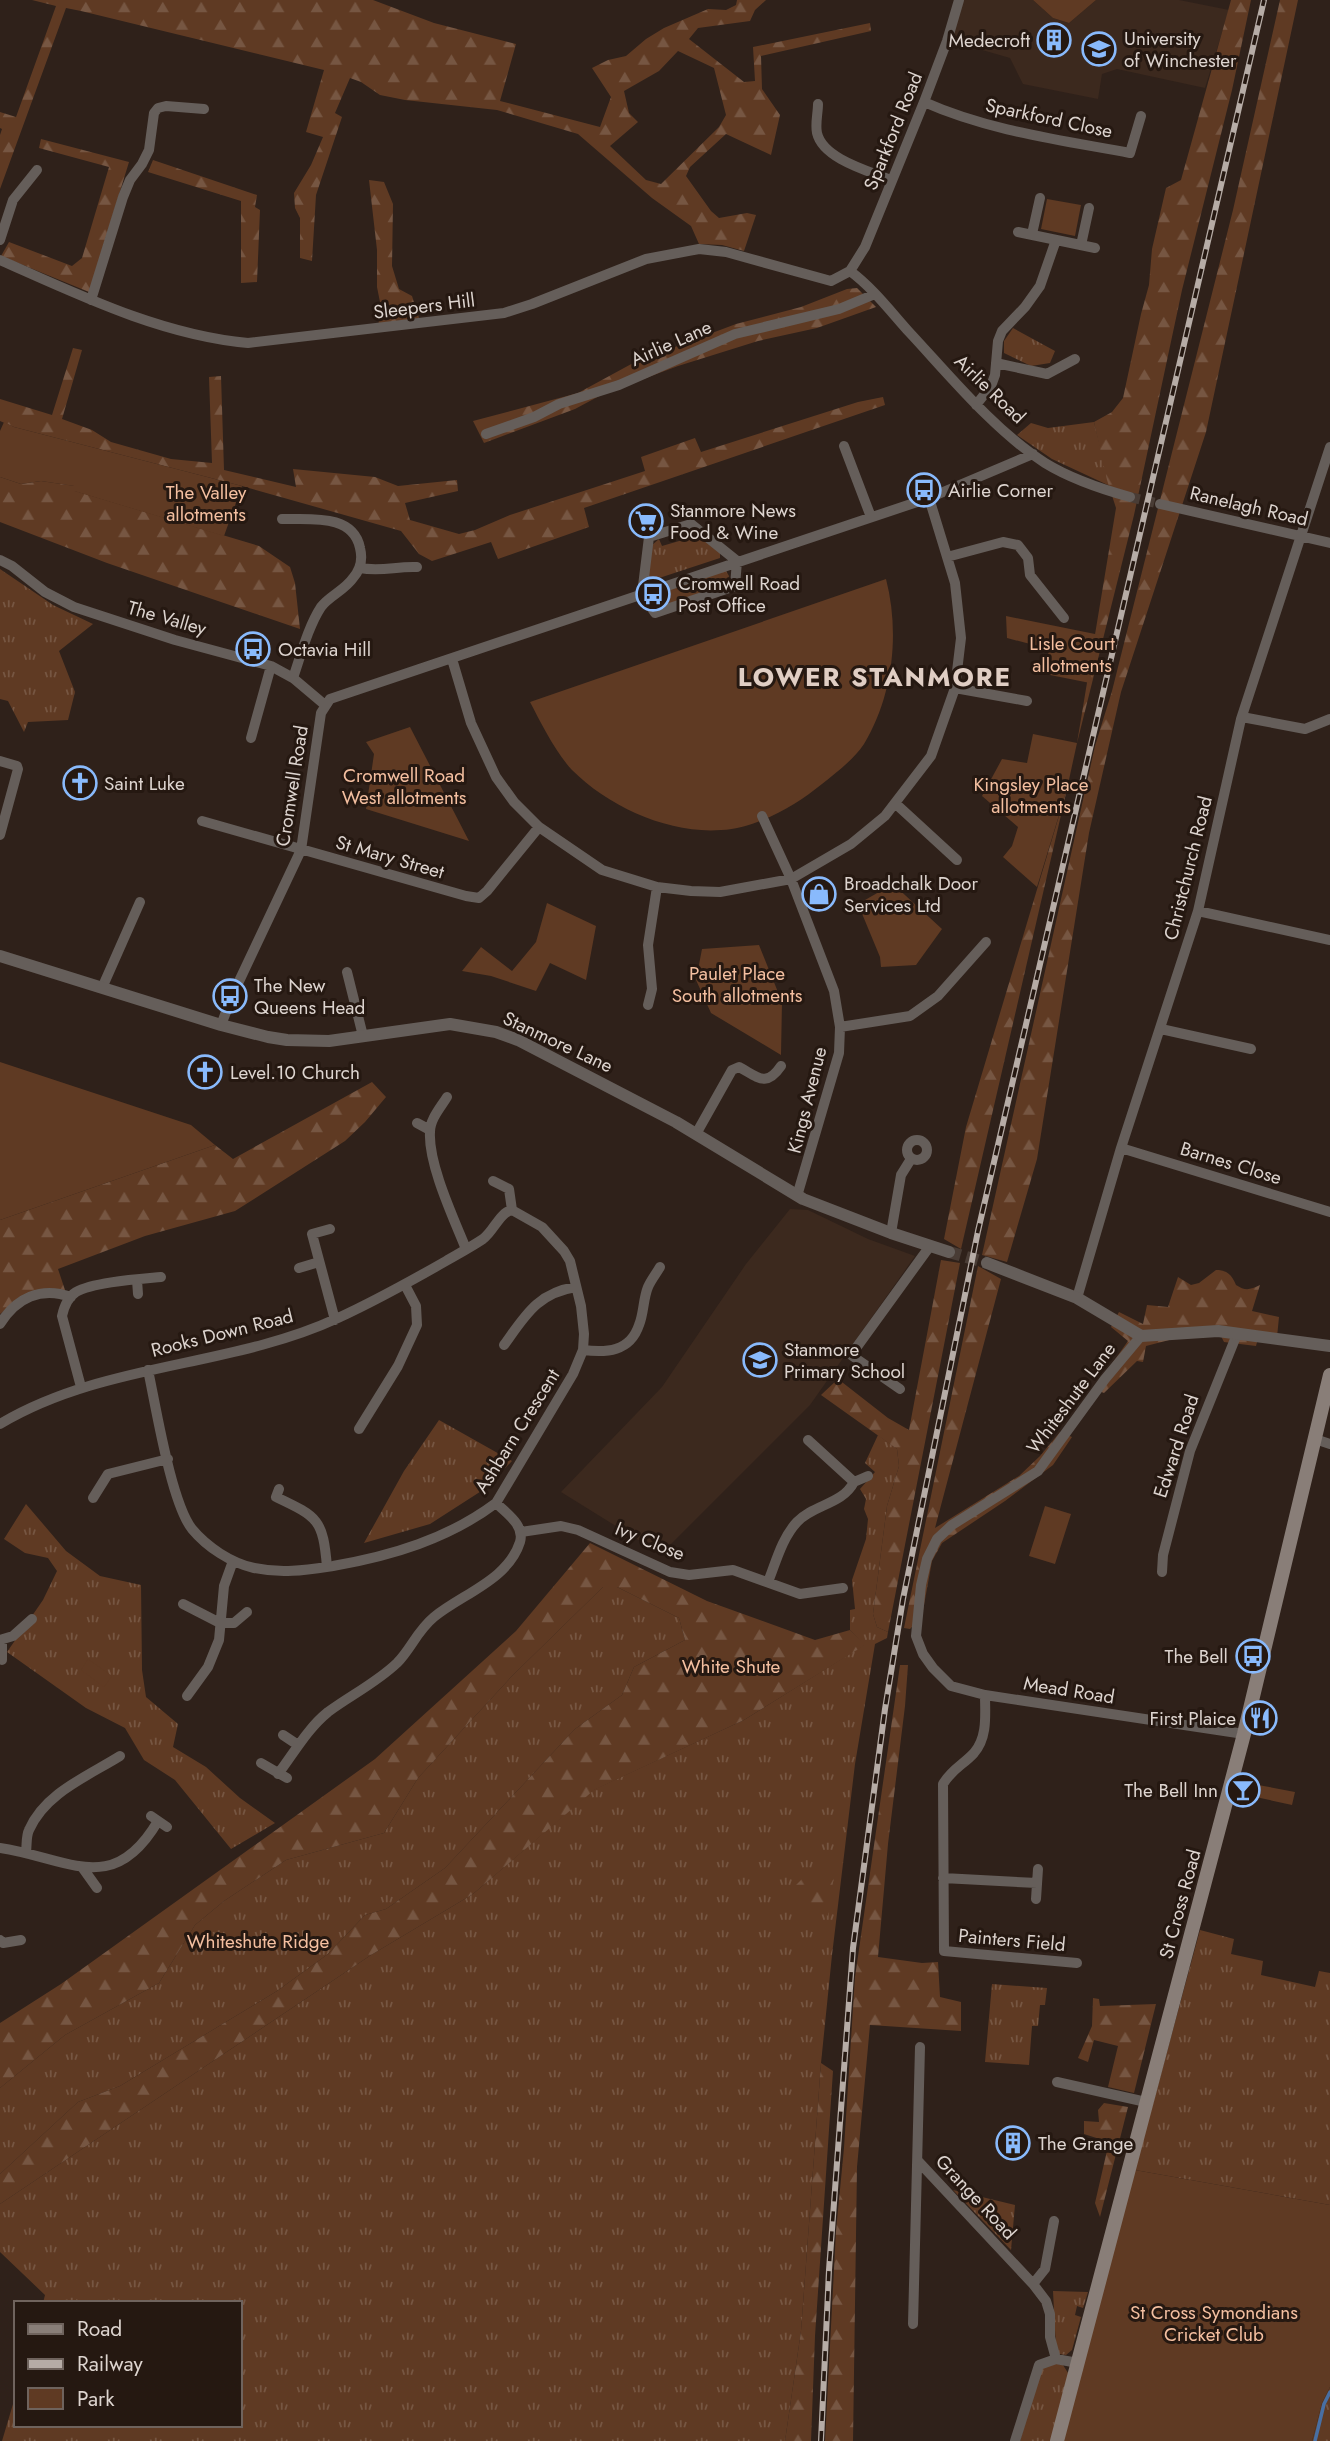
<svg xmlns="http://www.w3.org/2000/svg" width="1330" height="2441" font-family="Jost,sans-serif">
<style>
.built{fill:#3c291e}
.grass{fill:url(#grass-tufts)}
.forest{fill:url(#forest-firs);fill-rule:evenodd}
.green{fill:#5f3a23}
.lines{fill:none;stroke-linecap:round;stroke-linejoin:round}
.stream{stroke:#486fa3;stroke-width:3.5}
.minor-tunnel{stroke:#493c35;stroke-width:10;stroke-dasharray:10 5;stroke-linecap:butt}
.tertiary-tunnel{stroke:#493c35;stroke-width:12;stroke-dasharray:12 6;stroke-linecap:butt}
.minor{stroke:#655e5a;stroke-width:10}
.tertiary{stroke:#655e5a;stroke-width:12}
.secondary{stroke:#897e78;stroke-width:14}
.rail-casing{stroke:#b6aca6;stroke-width:6}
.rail{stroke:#251811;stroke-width:3.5;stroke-dasharray:10;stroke-linecap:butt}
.labels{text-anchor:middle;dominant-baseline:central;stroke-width:6;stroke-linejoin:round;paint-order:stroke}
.poi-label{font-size:19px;fill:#ddd4cf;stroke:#251811;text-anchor:start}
.street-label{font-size:19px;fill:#ddd4cf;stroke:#251811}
.park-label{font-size:19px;fill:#f4bfa0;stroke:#251811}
.district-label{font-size:26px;font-weight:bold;letter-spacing:2px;fill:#e0cec4;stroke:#251811}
</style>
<defs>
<pattern id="grass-tufts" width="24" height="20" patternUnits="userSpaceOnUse" patternTransform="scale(1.75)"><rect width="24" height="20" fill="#5f3a23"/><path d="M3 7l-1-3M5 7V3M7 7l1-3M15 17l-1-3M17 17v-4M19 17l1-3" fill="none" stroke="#765642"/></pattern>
<pattern id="forest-firs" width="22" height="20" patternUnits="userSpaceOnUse" patternTransform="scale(1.75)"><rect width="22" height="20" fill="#5f3a23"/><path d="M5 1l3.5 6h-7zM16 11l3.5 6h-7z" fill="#765642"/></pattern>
</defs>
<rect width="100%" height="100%" fill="#2f211a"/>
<path class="built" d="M962 0H1033L1053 18 1069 23 1096 0H1179L1229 10 1205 88 1117 69 1102 74 1098 99 1023 84 1010 58 951 41Z
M790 1209 808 1210 868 1239 915 1256 810 1405 661 1554 561 1492 662 1387 746 1264Z"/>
<path class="grass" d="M1013 328 1055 351 1050 363 1031 366 1004 353V341Z
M1094 422 1110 486 1052 459 1017 435 1031 423 1048 428Z
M684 531 696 533 720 553V558L647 582 651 546 659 539 662 546 686 539Z
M0 569 53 605 93 624 59 651 75 692 68 720 28 722 24 732 8 701 0 699Z
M725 569 729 576 727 584 657 609 649 599 650 593Z
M439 1420 512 1461 486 1488 430 1524 364 1543 404 1471Z
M878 1435 897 1449 899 1466 887 1506 873 1614 877 1627 888 1632 887 1638 875 1644 855 1764 832 1955 821 2063 801 2331 785 2441H2L16 2394V2425H240V2303H43L45 2295 0 2252V2204L371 1955 473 1894 593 1790 744 1720 864 1645 850 1630V1610L855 1609 852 1580 866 1539 868 1519 864 1509 866 1499 860 1489 875 1472 865 1463Z
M26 1504 66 1551 100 1576 141 1585 142 1670 146 1697 178 1724 173 1747 206 1767 240 1798 275 1823 231 1849 175 1780 144 1760 125 1728 86 1708 7 1652 43 1600 57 1571 48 1558 25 1553 4 1539Z
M603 1587H617L679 1618 685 1640 634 1667 622 1695 575 1729 445 1868 386 1909 365 1915 328 1954 277 1991 120 2086 78 2102 0 2174V2088L65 2035 159 1983 195 1925 224 1901 286 1860 384 1833 418 1778 512 1676Z
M1200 1930 1234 1939 1231 1954 1263 1961 1261 1975 1315 1987 1319 1971 1330 1973V2205L1135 2170Z
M992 1984 1047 1988 1045 2005H1040L1038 2026H1032L1029 2065 985 2062Z
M953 2190 1015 2205 1011 2250Z
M1053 2291 1088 2292 1083 2308 1077 2306 1075 2315 1081 2317 1072 2350 1066 2355 1059 2354 1056 2349Z
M1055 2363 1063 2365 1070 2376 1051 2441H1020L1038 2379 1043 2367Z
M1330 2387V2441H1312L1322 2403Z"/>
<path class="forest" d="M32 0H373L434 23 516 44 500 101 600 127 611 97 592 68 608 60 626 56 646 39 664 28 708 9 726 10 736 5 737 0H766L755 10 750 21 698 28 689 39 744 82 755 81 753 47 870 23 871 31 761 56 762 89 780 115 771 155 726 134 690 167 686 176 711 211 719 218 747 213 756 215 744 251 722 245 699 244 691 226 652 198 578 134 497 110 405 100 380 95 361 82 350 78 335 113 342 117 316 195 312 261 300 258V218L295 208 294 193 311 165 323 137 306 132 324 70 81 11 66 8 0 189V135L2 129 0 128V112L16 117 56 6ZM678 51 714 68 726 115 719 127 661 184 646 180 610 146 638 122 629 113 624 91 659 71Z
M1231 0H1251L1232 90 1182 290 1134 515 1077 743 1116 508 1107 480 1094 422 1112 412 1123 398 1141 314 1149 285 1152 249 1166 188 1181 180Z
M1280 0H1298L1206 432 1121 692 1089 833 1037 1159 1007 1262 982 1255 1095 746 1112 691 1233 210Z
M41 139 129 162 89 292 1 256 9 242 72 266 82 258 109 167 39 148Z
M153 160 257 195 255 207 260 210 257 282 241 283V201L148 172Z
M369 180 384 182 393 204 392 266 399 289 412 296 420 321 378 327 381 307 377 287V250Z
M857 288 876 307 817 328 758 341 678 366 603 394 575 409 484 443 473 421 578 393 635 362 736 324 801 307 847 289Z
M73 348 82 350 62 419 92 430 111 442 171 459 212 463 209 377 221 376 224 470 296 487 293 469 375 477 398 486 457 480 458 491 405 503 410 520 459 534 475 530 510 515 645 471 641 457 695 438 701 452 858 402 883 397 885 405 584 508 589 527 498 559 491 542 432 561 419 554 401 531 242 486 14 427 0 421V399L52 415Z
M0 477 21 484 41 481 75 486V491L259 546 290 567 295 583 300 629 107 563 0 522Z
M1067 789 961 1249 944 1239 966 1127Z
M372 1082 386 1097 365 1122 345 1141 235 1211 145 1236 58 1269 65 1290C34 1289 24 1296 0 1314V1220L215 1145 233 1159Z
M941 1260 960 1263 888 1632 877 1627 873 1614 887 1506 899 1466 897 1449 821 1395 838 1379 888 1418 909 1430Z
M978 1266 1001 1279 935 1528 1019 1476 1040 1456 1060 1432 1072 1437 1053 1465 1005 1501 942 1543 932 1561 922 1616 910 1629 904 1628Z
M1216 1270C1227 1270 1232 1275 1236 1285 1245 1291 1250 1290 1260 1285L1252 1311 1279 1317 1277 1337 1259 1334 1256 1346 1224 1342 1221 1336 1181 1337 1146 1346 1143 1362 1137 1361 1104 1393 1094 1389 1128 1341 1111 1327 1119 1312 1143 1324 1147 1305 1168 1307 1178 1277 1191 1285 1199 1283Z
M590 1543 707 1601 815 1640 850 1630 865 1645 744 1720 594 1790 473 1894 371 1955 0 2204V2174L78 2102 120 2086 277 1991 328 1954 365 1915 386 1909 445 1868 575 1729 622 1695 634 1667 685 1640 679 1618 617 1587H603L512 1676 418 1778 384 1833 286 1860 224 1901 195 1925 159 1983 65 2035 0 2088V2023L61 1984 375 1759 516 1631Z
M900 1665H908L905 1706 888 1844 878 1957 922 1963 938 1962 940 1997 961 2002V2031L870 2025 857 2167 853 2441H825L836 2231 844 2148 855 1977Z
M835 1865 828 1916C814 1903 800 1906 783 1912L793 1888 803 1878Z
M1093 1998 1099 1999 1100 2006 1156 2004 1134 2093 1108 2087 1118 2046 1094 2040 1088 2062 1078 2058 1092 2026Z
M821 2063 833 2071 815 2336 811 2441H785L801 2331Z
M1104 2103 1128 2107 1100 2217 1095 2203 1109 2142 1084 2134V2121L1099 2122 1098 2110Z"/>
<path class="green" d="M1033 0H1096L1069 23 1053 18Z
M1047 199 1081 205 1075 236 1041 229Z
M4 422 14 427 242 486 224 536 74 491V486L41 481 21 484 0 477V431Z
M886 579C900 633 893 696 864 744 854 759 836 773 822 784 795 806 757 828 721 830 669 834 609 807 572 770 556 753 541 723 530 702Z
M1006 616 1100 635 1090 683 1045 674 1049 649 1007 638Z
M410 727 469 841 366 809 374 754 366 742Z
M1033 734 1077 743 1067 789 1037 887 1003 857 1012 846 1018 827 982 796 1002 759 1027 763Z
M893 884 942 929 916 965 881 967 880 957 858 904Z
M547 903 596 926 586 980 550 963 536 991 491 976 462 971 481 947 512 971 536 942Z
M759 945 782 1002 781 1055 711 1013 696 980 702 949Z
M0 1062 191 1125 215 1145 0 1220Z
M1045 1506 1071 1514 1055 1564 1029 1556Z
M88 1659 112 1676 104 1687 81 1670Z
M1253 1784 1295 1792 1292 1805 1251 1796Z
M1135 2170 1330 2205V2387L1322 2403 1312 2441H1062Z"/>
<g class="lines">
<path class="stream" d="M1315 2441 1324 2404 1330 2392"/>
<path class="minor-tunnel" d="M1130 497 1160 504"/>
<path class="tertiary-tunnel" d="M949 1252 987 1263"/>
<path class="minor" d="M924 102C989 131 1061 140 1130 153L1141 116
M818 104C818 113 815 124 817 133 823 159 869 171 891 180
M1018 232 1095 248
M1032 234 1040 198
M0 240 13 200 37 170
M1081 245 1089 208
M0 260C79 295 161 335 248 343L504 313 532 304 646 259 699 249 726 252 831 281 850 271 865 247 924 102 947 41 959 0
M850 271C873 288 891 312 910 333 950 376 995 431 1045 463 1071 479 1101 489 1130 497
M91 300 123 197 130 180 142 164 149 150 154 113 158 108 166 106 204 109
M996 363 1047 374 1075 359
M976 405 991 386 995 375 998 341 1002 331 1025 307 1040 286 1056 240
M486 434 534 417 559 404 619 385 735 334 839 309 875 294
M844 446 871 517
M1160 504 1330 543
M282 519C309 520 353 513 360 548 363 560 361 569 353 578 345 590 329 596 321 607 308 627 301 655 293 678
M691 524 737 561 735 586 655 613 642 594 649 537Z
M947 557 1003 542 1018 545 1028 558 1030 575 1064 618
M0 560 12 566 45 592 74 607 175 640 271 666 293 678 325 705
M360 568C382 572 396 566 417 567
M452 659 471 723 496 777 514 802 539 827 602 870 657 887 691 891 720 892 791 879 851 844 885 816 931 756 955 688 961 638 955 583 929 498
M955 688 1027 701
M1242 717 1305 729 1330 719
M251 738 271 666
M0 761 17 766 18 769 0 835
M896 804 957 860
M762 816 791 879 834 991 840 1027 839 1053 797 1196
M202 821 466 896 479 898 487 891 539 827
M1198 911 1330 940
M347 972 363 1036
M102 988 140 902
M648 1005 652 989 648 945 657 887
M221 1025 233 994 301 850 321 713 330 699 929 498 1033 454
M840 1027 910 1016 938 996 986 942
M1161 1029 1251 1049
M447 1097C441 1107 430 1119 430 1132 428 1164 454 1219 466 1249
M417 1123 430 1130
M696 1134 732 1070 739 1067C758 1077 766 1088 781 1066
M907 1150a10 10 0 1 1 20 0a10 10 0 1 1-20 0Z
M1121 1148 1330 1212
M493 1181 509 1189 512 1210
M330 1229 312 1234 335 1320
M891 1233 901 1175 911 1159
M299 1268 319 1262
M137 1280 138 1294
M1077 1298 1121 1148 1198 911 1241 719 1330 447
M0 1324C16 1298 41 1286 71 1297
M1141 1336 1105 1379 1038 1471 952 1525 937 1539 927 1559 921 1585 916 1636 923 1654 933 1668 951 1686 985 1695 1244 1734
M504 1345C525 1316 537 1293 576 1287
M583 1350C606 1353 630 1352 639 1325 644 1313 643 1299 648 1287 651 1280 656 1274 660 1267
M148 1370C156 1407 171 1502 192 1529 207 1547 231 1563 254 1568 282 1574 306 1570 333 1566 391 1556 448 1539 496 1503L573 1374 583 1350 584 1334 581 1306 570 1261 564 1251 542 1227 512 1210
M81 1387 62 1316C64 1307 68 1297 76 1292 93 1282 140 1279 161 1277
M900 1389 851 1355 930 1246
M0 1424C104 1362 230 1368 338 1318 375 1301 411 1281 446 1261 458 1254 471 1247 483 1239 494 1231 499 1213 512 1210
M359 1429 398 1366 417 1325 416 1306 405 1285
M1315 1439 1330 1444
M808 1440 854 1482
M279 1489 276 1497C318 1517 323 1519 327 1567
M93 1498 108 1474 168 1459
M521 1532 561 1526 578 1530 670 1572 689 1575 733 1570 800 1594 843 1588
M1162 1572 1163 1555 1190 1451 1237 1334
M768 1582C776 1562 782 1538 797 1522 814 1504 842 1505 854 1482L868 1476
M183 1604 220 1623H234L247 1612
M0 1640 13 1636 32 1619
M2 1660V1641
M985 1695C985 1714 988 1737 974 1753 963 1765 952 1769 943 1784L944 1951 1077 1963
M187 1696 208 1667 219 1640 224 1586 233 1561
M283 1735 298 1745
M261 1763 287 1778
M278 1774C294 1753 307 1729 328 1712 351 1695 376 1683 397 1663 411 1649 417 1631 434 1617 462 1594 508 1580 520 1542 525 1525 506 1513 496 1503
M151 1816 167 1827
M0 1848C68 1858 113 1898 158 1821
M26 1852C27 1844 26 1836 29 1830 45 1793 88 1776 120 1756
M82 1867 97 1888
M943 1878 1037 1883
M1036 1899 1038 1869
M0 1940 3 1943 21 1940
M1057 2082 1146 2102
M918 2161 1033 2284 1046 2301 1050 2314V2337L1056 2359
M1033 2284 1045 2269 1054 2221
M913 2324 920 2047
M1015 2441 1039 2365 1056 2359 1078 2363"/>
<path class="tertiary" d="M0 956 221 1025 268 1037 287 1040 329 1041 450 1024 496 1032 518 1040 676 1122 803 1199 891 1233 949 1252
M987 1263 1077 1298 1141 1336 1218 1331 1330 1346"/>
<path class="secondary" d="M1057 2441 1244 1734 1330 1375"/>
<defs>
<path id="rail" d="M821 2441 829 2270 853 1948 885 1709 903 1599 978 1231 1264 0"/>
</defs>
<use href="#rail" class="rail-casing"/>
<use href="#rail" class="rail"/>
</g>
<defs>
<symbol id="building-ring" viewBox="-11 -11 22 22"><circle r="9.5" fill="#251811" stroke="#89bafc" stroke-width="1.5"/><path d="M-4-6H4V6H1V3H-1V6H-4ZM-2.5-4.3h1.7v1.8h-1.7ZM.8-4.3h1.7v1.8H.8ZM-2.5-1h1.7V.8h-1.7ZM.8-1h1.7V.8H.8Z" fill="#89bafc"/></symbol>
<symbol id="university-ring" viewBox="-11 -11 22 22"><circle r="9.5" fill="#251811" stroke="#89bafc" stroke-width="1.5"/><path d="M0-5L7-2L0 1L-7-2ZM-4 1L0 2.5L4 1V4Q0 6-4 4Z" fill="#89bafc"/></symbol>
<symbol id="bus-ring" viewBox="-11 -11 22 22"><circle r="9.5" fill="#251811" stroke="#89bafc" stroke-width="1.5"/><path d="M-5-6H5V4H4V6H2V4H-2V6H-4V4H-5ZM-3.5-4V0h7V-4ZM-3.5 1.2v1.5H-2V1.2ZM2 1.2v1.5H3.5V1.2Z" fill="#89bafc"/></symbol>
<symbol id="supermarket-ring" viewBox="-11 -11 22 22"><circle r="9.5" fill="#251811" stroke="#89bafc" stroke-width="1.5"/><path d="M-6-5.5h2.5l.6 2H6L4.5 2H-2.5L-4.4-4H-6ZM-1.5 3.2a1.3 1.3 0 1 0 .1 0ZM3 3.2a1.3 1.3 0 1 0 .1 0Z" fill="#89bafc"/></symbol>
<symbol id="church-ring" viewBox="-11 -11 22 22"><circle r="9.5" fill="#251811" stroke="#89bafc" stroke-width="1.5"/><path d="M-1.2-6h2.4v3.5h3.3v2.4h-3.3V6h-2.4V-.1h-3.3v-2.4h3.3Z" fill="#89bafc"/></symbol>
<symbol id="shop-ring" viewBox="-11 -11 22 22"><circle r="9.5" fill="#251811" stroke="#89bafc" stroke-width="1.5"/><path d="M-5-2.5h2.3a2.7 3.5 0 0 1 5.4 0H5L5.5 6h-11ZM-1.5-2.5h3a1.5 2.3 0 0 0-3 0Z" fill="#89bafc"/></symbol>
<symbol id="school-ring" viewBox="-11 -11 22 22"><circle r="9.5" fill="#251811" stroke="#89bafc" stroke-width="1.5"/><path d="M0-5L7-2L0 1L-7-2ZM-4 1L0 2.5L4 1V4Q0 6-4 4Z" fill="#89bafc"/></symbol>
<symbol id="restaurant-ring" viewBox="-11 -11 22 22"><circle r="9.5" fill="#251811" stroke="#89bafc" stroke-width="1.5"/><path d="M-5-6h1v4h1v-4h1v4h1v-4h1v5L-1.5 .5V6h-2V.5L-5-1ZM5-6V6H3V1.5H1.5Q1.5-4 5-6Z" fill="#89bafc"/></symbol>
<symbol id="bar-ring" viewBox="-11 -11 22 22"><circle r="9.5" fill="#251811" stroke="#89bafc" stroke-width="1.5"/><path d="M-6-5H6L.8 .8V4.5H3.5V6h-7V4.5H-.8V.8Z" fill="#89bafc"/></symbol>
</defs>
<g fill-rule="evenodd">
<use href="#building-ring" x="1035" y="21" width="38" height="38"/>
<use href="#university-ring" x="1080" y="30" width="38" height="38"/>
<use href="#bus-ring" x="905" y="471" width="38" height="38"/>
<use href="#supermarket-ring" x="627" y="502" width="38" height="38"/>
<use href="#bus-ring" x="634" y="575" width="38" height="38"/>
<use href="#bus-ring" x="234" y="630" width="38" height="38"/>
<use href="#church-ring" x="61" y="764" width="38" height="38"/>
<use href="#shop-ring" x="800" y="875" width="38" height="38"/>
<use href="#bus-ring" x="211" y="977" width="38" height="38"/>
<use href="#church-ring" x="186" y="1053" width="38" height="38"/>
<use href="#school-ring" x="741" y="1341" width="38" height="38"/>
<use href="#bus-ring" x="1234" y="1637" width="38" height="38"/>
<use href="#restaurant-ring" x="1241" y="1699" width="38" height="38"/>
<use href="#bar-ring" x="1224" y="1771" width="38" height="38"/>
<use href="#building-ring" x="994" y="2124" width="38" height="38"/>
</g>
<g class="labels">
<g class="poi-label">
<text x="1124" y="38">University<tspan x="1124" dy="22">of Winchester</tspan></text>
<text x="1030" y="40" text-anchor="end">Medecroft</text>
<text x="948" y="490">Airlie Corner</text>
<text x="670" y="510">Stanmore News<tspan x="670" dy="22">Food &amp; Wine</tspan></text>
<text x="678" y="583">Cromwell Road<tspan x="678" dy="22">Post Office</tspan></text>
<text x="278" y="649">Octavia Hill</text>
<text x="104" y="783">Saint Luke</text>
<text x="844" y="883">Broadchalk Door<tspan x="844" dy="22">Services Ltd</tspan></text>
<text x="254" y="985">The New<tspan x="254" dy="22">Queens Head</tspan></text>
<text x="230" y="1072">Level.10 Church</text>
<text x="784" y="1349">Stanmore<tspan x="784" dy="22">Primary School</tspan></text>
<text x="1228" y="1656" text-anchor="end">The Bell</text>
<text x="1236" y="1718" text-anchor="end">First Plaice</text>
<text x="1218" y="1790" text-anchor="end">The Bell Inn</text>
<text x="1038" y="2143">The Grange</text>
</g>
<g class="street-label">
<text transform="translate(1049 118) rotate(12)">Sparkford Close</text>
<text transform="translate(893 131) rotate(-68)">Sparkford Road</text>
<text transform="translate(424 306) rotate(-7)">Sleepers Hill</text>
<text transform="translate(671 343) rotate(-24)">Airlie Lane</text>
<text transform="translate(990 389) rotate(44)">Airlie Road</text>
<text transform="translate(1249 506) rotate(13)">Ranelagh Road</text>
<text transform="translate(167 618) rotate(16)">The Valley</text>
<text transform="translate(292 786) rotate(-81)">Cromwell Road</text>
<text transform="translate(390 857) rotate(16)">St Mary Street</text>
<text transform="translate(1188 868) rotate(-76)">Christchurch Road</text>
<text transform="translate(558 1042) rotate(25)">Stanmore Lane</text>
<text transform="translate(807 1100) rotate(-76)">Kings Avenue</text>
<text transform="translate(1231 1163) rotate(17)">Barnes Close</text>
<text transform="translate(222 1333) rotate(-14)">Rooks Down Road</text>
<text transform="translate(1071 1398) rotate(-53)">Whiteshute Lane</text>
<text transform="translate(517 1431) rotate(-58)">Ashbarn Crescent</text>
<text transform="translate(1176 1446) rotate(-72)">Edward Road</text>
<text transform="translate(650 1541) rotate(22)">Ivy Close</text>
<text transform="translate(1069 1690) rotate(9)">Mead Road</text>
<text transform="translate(1180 1904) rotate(-75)">St Cross Road</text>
<text transform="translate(1012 1940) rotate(5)">Painters Field</text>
<text transform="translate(976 2197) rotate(47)">Grange Road</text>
</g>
<g class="park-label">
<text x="206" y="492">The Valley<tspan x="206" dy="22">allotments</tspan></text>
<text x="1072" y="643">Lisle Court<tspan x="1072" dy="22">allotments</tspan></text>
<text x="404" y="775">Cromwell Road<tspan x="404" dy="22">West allotments</tspan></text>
<text x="1031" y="784">Kingsley Place<tspan x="1031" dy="22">allotments</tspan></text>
<text x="737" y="973">Paulet Place<tspan x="737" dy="22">South allotments</tspan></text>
<text x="731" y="1666">White Shute</text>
<text x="258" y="1941">Whiteshute Ridge</text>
<text x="1214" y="2312">St Cross Symondians<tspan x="1214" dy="22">Cricket Club</tspan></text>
</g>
<g class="district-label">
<text x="875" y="677">LOWER STANMORE</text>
</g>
</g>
<rect x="14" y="2301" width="228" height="126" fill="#251811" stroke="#6f635d" stroke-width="2"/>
<rect x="28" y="2324" width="35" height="10" fill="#897e78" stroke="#6f635d" stroke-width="2"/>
<text x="77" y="2336" font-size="21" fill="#ddd4cf">Road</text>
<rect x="28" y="2359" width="35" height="10" fill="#b6aca6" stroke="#6f635d" stroke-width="2"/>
<text x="77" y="2371" font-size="21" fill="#ddd4cf">Railway</text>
<rect x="28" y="2388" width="35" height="21" fill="#5f3a23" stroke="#6f635d" stroke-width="2"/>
<text x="77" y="2406" font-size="21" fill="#ddd4cf">Park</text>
</svg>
